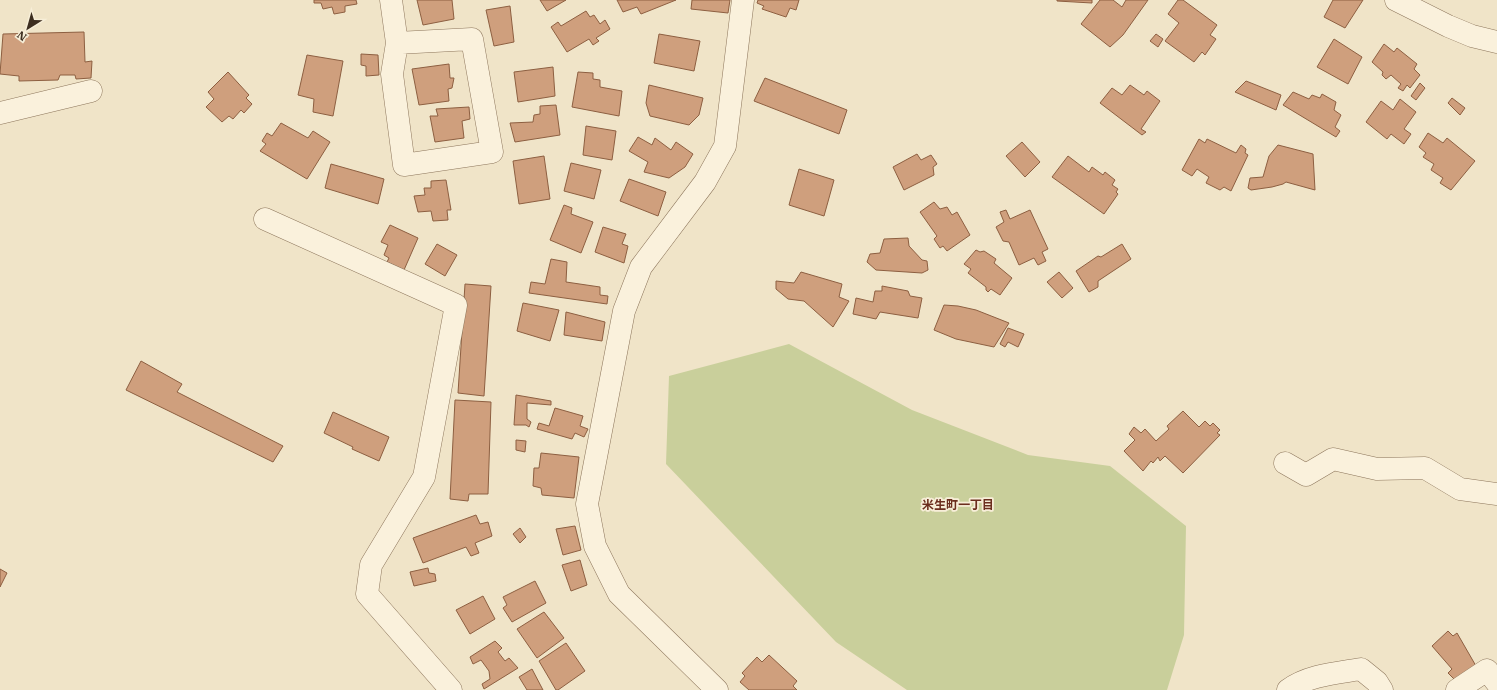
<svg xmlns="http://www.w3.org/2000/svg" width="1497" height="690" font-family="'IBM Plex Serif','Noto Sans JP',serif">
<style>
.green{fill:#c9cf9b}
.building{fill:#cf9f7d;stroke:#8d5f41}
.lines{fill:none;stroke-linecap:round;stroke-linejoin:round}
.minor-casing{stroke:#8d765c;stroke-width:23}
.minor{stroke:#faf1dc;stroke-width:22}
.labels{text-anchor:middle;dominant-baseline:central;stroke-width:3.5;stroke-linejoin:round;paint-order:stroke}
.neighbourhood-label{font-size:12px;font-weight:bold;fill:#6b2e1e;stroke:#f7eed8}
</style>
<rect width="100%" height="100%" fill="#f0e4c8"/>
<path class="green" d="M789 344 912 410 1028 455 1110 466 1186 526 1184 635 1167 690H907L836 642 666 464 669 376Z"/>
<path class="building" d="M314 0H356L357 4 345 6V12L334 14 332 7 323 9 321 3H314Z
M417 0H452L454 19 423 25Z
M540 0H566L547 11Z
M617 0H676L641 14 637 7 623 12Z
M692 0H730L728 13 691 9Z
M758 0H799L796 10 790 8 786 17 762 9 764 6 757 3Z
M1057 0H1092V3L1057 1Z
M1100 0H1113L1122 7 1126 0H1148L1123 35 1110 47 1081 24Z
M1178 0H1183L1217 25 1210 35 1216 39 1205 55 1202 52 1194 62 1165 41 1179 23 1168 14Z
M1333 0H1363L1345 28 1324 17Z
M510 6 514 42 494 46 486 10Z
M586 11 590 17 594 15 600 24 605 20 610 29 596 38 599 41 593 45 589 39 567 52 551 27 558 22 561 26Z
M84 32 85 62 92 61 91 78 76 79 75 75H60L58 80 19 81V76L0 74 3 34Z
M659 34 700 41 694 71 654 63Z
M1156 34 1163 39 1158 47 1150 41Z
M1334 39 1362 57 1348 84 1317 67Z
M1384 44 1394 52 1397 48 1417 64 1414 69 1420 75 1410 88 1407 85 1403 91 1398 88 1401 84 1391 75 1386 79 1382 75 1383 72 1372 62Z
M361 54 378 55 379 75 366 76V66L361 65Z
M307 55 343 61 333 116 313 112 314 99 298 95Z
M449 64 450 78H454L452 88 448 89 449 101 419 105 412 69Z
M553 67 555 96 518 102 514 72Z
M228 72 249 95 246 98 252 104 244 113 241 110 233 119 229 116 222 122 206 107 214 99 208 92Z
M578 72 593 73V79L600 80V87L622 91 619 116 572 107Z
M765 78 847 110 839 134 754 101Z
M1246 81 1281 95 1276 110 1235 92Z
M1420 83 1425 88 1416 100 1411 96Z
M649 85 703 98 699 115 689 125 650 116 646 103Z
M1130 85 1144 95 1147 91 1160 101 1141 129 1146 132 1142 135 1100 103 1112 88 1122 95Z
M1293 92 1309 99 1312 95 1320 98 1322 94 1336 102 1334 110 1341 115 1335 127 1340 131 1336 137 1283 105Z
M1452 98 1465 108 1460 115 1448 103Z
M1400 99 1416 112 1404 129 1411 134 1404 144 1391 134 1387 139 1366 122 1381 101 1393 110Z
M556 105 560 135 515 142 510 123 533 122 534 115 540 114V106Z
M469 107 470 119 462 121 464 138 435 142 430 116H438L436 109Z
M281 123 308 138 313 131 330 142 307 179 260 151 266 144 262 141 267 133 272 136Z
M586 126 616 131 612 160 583 155Z
M1428 133 1443 143 1447 138 1475 161 1451 190 1440 183 1443 178 1431 170 1434 164 1423 157 1426 153 1419 147Z
M638 137 652 145 655 138 671 150 676 142 693 154 685 167 669 178 644 172 648 162 629 151Z
M1199 139 1205 143 1207 139 1236 153 1241 145 1246 149 1245 153 1248 155 1231 191 1224 187 1220 190 1206 183 1209 177 1197 169 1192 176 1182 170Z
M1022 142 1040 162 1025 177 1006 156Z
M1278 145 1313 154 1315 190 1286 182 1283 184 1272 187 1251 190 1248 188 1250 178 1263 177 1269 156Z
M917 154 921 160 931 155 937 164 933 167 934 175 904 190 893 167Z
M544 156 550 199 519 204 513 161Z
M1068 156 1089 172 1092 167 1103 175 1105 172 1115 180 1112 185 1118 189 1116 192 1118 194 1104 214 1052 177Z
M571 163 601 170 594 199 564 191Z
M331 164 384 179 378 204 325 188Z
M799 169 834 180 824 216 789 205Z
M629 179 666 192 658 216 620 201Z
M446 180 451 210H447L448 220 433 221 431 211 418 212 414 196 425 195 424 188H431V181Z
M934 202 940 209 947 207 952 215 957 212 970 235 947 251 943 246 940 248 934 239 937 236 920 212Z
M564 205 572 208 571 214 593 222 581 253 550 240Z
M1006 210 1010 219 1030 210 1048 249 1042 252 1046 261 1038 265 1034 258 1019 265 1009 242 1003 241 996 227 1004 222 1000 212Z
M390 225 418 238 404 270 387 262 389 258 384 255 388 245 381 242Z
M603 227 626 234 622 244 628 246 624 263 595 252Z
M908 238 909 246 922 260 927 261 928 270 922 273 876 270 867 262 870 254 880 253 884 239Z
M437 244 457 255 445 276 425 264Z
M1122 244 1131 259 1098 281V287L1089 292 1076 271 1098 256 1101 257Z
M976 250 980 252 984 251 996 259 994 263 1012 278 1000 295 991 289 988 292 986 290V287L968 273 971 269 964 264Z
M551 259 567 262 566 282 600 287V295L608 296 607 304 529 293 531 282 545 284Z
M801 272 842 284 839 297 849 301 833 327 804 301 788 299 776 289V281L794 283Z
M1059 272 1073 288 1062 298 1047 282Z
M465 284 491 286 484 396 458 393Z
M882 286 908 291 910 296 922 298 918 318 880 312 876 319 853 314 856 298 873 302 875 291H882Z
M523 303 559 310 550 341 517 331Z
M944 305 958 306 976 310 1009 323 994 347 956 339 934 330Z
M566 312 605 322 602 341 564 335Z
M1008 328 1024 334 1018 347 1008 342 1005 347 1000 344Z
M141 361 182 384 177 392 283 446 273 462 126 390Z
M516 395 551 401V405L527 403V419L531 422 529 427 526 425H514Z
M455 400 491 402 488 494H469L468 501 450 499Z
M555 408 583 416 580 426 588 429 584 437 575 433 572 439 537 429 539 423 549 426Z
M1183 411 1199 427 1205 421 1210 426 1213 423 1220 430 1217 433 1220 435 1183 473 1165 456 1160 461 1158 457 1153 463 1151 461 1143 471 1124 451 1135 440 1129 434 1134 427 1141 433 1145 429 1156 441 1169 429 1167 426Z
M333 412 389 437 379 461 352 449 353 447 324 433Z
M516 440 526 441 525 452 516 450Z
M541 453 579 457 574 498 542 495 541 488 533 486 534 468H539Z
M476 515 480 524 488 522 492 536 475 543 479 553 471 556 466 547 423 563 413 538Z
M575 526 581 550 563 555 556 529Z
M520 528 526 537 520 543 513 534Z
M580 560 587 585 571 591 562 565Z
M428 568 429 573 435 574 436 581 414 586 410 572Z
M0 569 7 573 0 587Z
M535 581 546 603 512 622 503 608 507 605 503 597Z
M483 596 495 619 470 634 456 610Z
M544 612 564 638 537 658 517 629Z
M1448 631 1453 636 1457 633 1476 666 1458 683 1448 673 1452 669 1432 646Z
M495 641 502 648 498 652 505 661 509 658 518 668 484 689 482 684 490 679 489 671 481 660 473 664 470 657Z
M566 643 585 671 558 690H556L539 661Z
M769 655 797 681 793 686 797 690H749L740 682 745 676 742 673 757 657 762 662Z
M532 669 543 690H527L519 677Z"/>
<g class="lines">
<defs>
<path id="minor" d="M391 0 397 43 392 74 404 165 492 152 472 39 397 43
M1396 0 1448 26 1472 36 1497 42
M0 113 91 91
M265 219 456 305 424 477 371 565 367 594 451 690
M1285 463 1306 475 1333 459 1377 469 1425 468 1460 489 1497 494
M717 690 619 594 595 546 587 504 624 311 641 267 705 182 725 146 743 0
M1288 690C1308 675 1337 673 1361 669L1377 682 1382 690
M1457 690 1487 670 1497 683"/>
</defs>
<use href="#minor" class="minor-casing"/>
<use href="#minor" class="minor"/>
</g>
<g class="labels">
<g class="neighbourhood-label">
<text x="958" y="504">米生町一丁目</text>
</g>
</g>
<g transform="translate(28 28) rotate(217)" stroke="#f7eed8" stroke-width="3" paint-order="stroke">
<path d="M0-3L7 15L0 10L-7 15Z" fill="#3d2e20"/>
<text y="-6" font-size="11" font-weight="bold" text-anchor="middle" fill="#3d2e20">N</text>
</g>
</svg>
